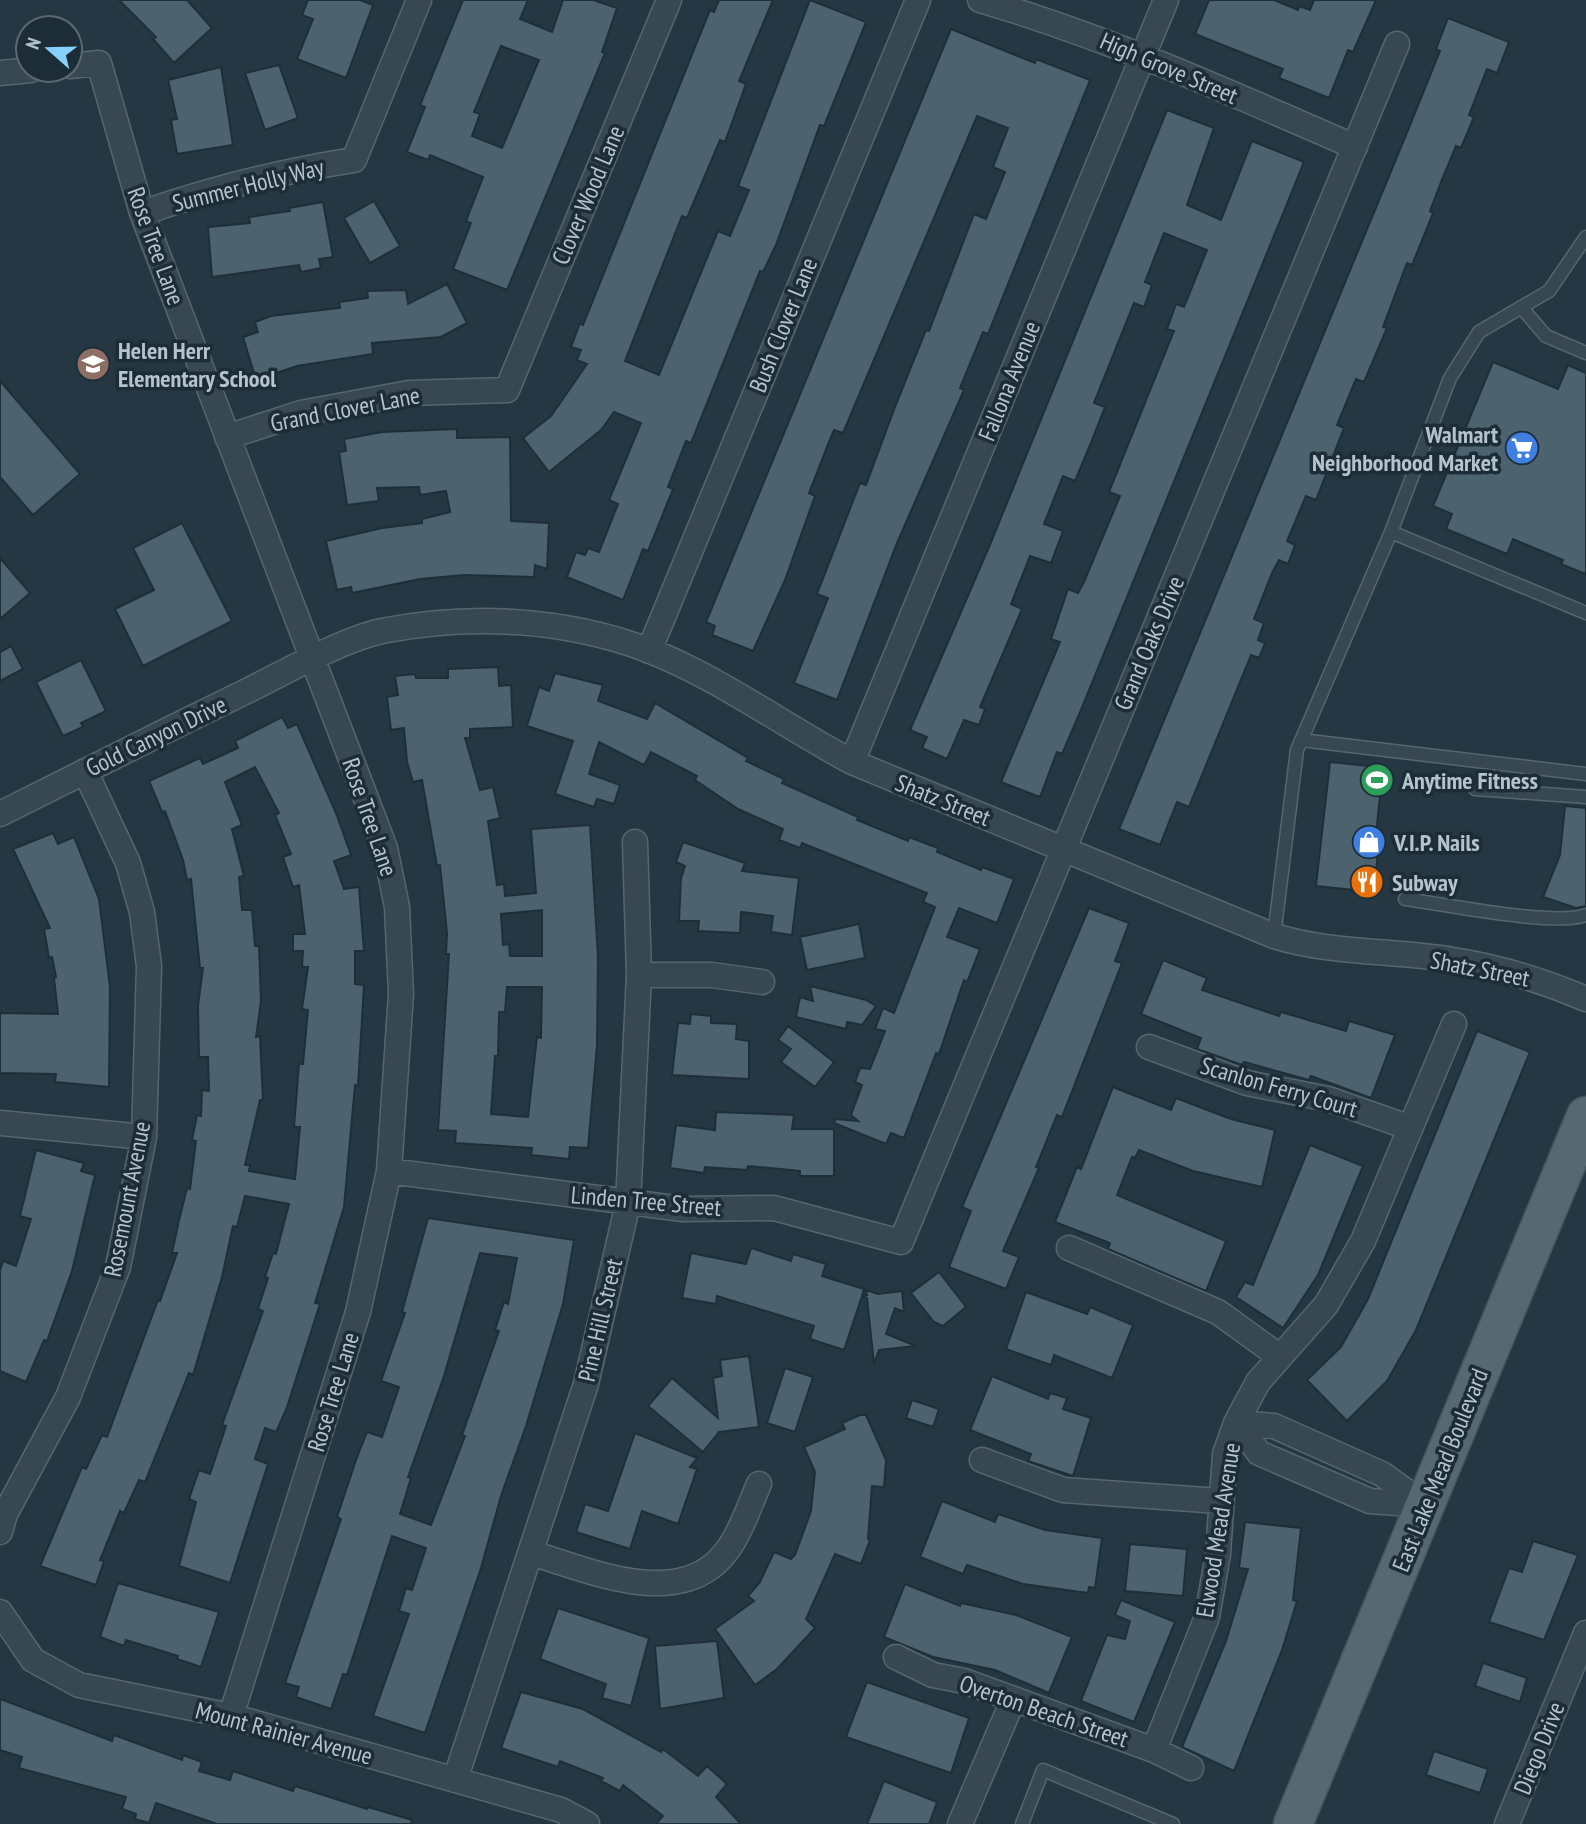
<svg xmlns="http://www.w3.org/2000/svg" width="1586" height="1824" font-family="'PT Sans Narrow',sans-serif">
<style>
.building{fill:#4c626e;stroke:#1f2f39;stroke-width:2;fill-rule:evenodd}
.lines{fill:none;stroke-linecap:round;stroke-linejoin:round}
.lane-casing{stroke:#56666f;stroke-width:15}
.street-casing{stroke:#56666f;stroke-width:27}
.primary-casing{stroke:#45545e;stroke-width:41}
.lane{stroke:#384852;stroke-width:12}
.street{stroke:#384852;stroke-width:24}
.primary{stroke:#566872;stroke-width:38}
.labels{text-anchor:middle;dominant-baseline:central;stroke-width:7;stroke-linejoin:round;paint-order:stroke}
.street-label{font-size:24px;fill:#b5c3cc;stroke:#1d2d37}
.poi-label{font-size:24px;font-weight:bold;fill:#b5c3cc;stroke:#1d2d37;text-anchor:start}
</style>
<rect width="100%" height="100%" fill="#243742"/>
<path class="building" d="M119 0H187L212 28 174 63 153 39 156 37Z
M308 0H360L373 5 346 78 297 59 313 19 302 15Z
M463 0H528L520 19 552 32 563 0H593L617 8 602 52 605 53 507 290 453 269 471 223 466 221 483 177 430 155 428 160 407 152 425 107 420 105ZM501 46 539 60 502 148 472 136 480 114 474 112Z
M719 0H773L739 81 746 84 725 142 720 140 687 218 682 216 625 361 659 375 718 231 730 236 749 190 738 186 810 0 866 22 824 126 820 125 776 245 763 272 760 271 691 443 686 441 668 487 673 489 648 551 643 549 623 600 567 577 576 552 585 555 588 548 599 552 618 504 609 500 641 423 614 412 601 430 549 472 523 438 551 416 587 364 577 360 581 350 571 347 580 323 583 325 710 10 714 12Z
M1209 0H1274L1298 10 1299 6 1310 10 1314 0H1376L1353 52 1348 50 1329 98 1279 78 1283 69 1195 34Z
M1448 18 1509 42 1497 73 1487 69 1469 115 1474 117 1461 148 1456 146 1441 182 1430 211 1433 213 1412 265 1407 263 1383 327 1387 328 1364 382 1356 379 1337 425 1344 428 1316 500 1306 496 1287 541 1295 545 1288 564 1279 560 1272 573 1254 619 1264 623 1258 640 1265 643 1259 658 1251 655 1189 807 1177 802 1160 845 1119 829 1406 135 1440 51 1436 49Z
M951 29 1035 63 1036 59 1090 80 988 334 983 332 960 388 964 390 897 543 837 700 794 683 828 598 817 594 860 483 866 485 895 407 926 330 929 331 974 214 986 219 1005 172 993 167 1008 128 977 116 843 433 834 430 829 442 809 493 815 496 785 580 753 651 712 635 715 626 706 622Z
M279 65 298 118 265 130 245 73Z
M221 67 233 145 177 154 171 120 177 119 168 80Z
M1167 110 1214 128 1187 205 1221 220 1252 141 1304 162 1081 710 1062 754 1057 752 1040 797 1001 782 1060 642 1051 639 1068 589 1078 593 1084 582 1120 496 1109 492 1174 331 1167 329 1176 304 1184 307 1207 250 1164 233 1145 282 1152 285 1144 307 1134 303 1094 403 1105 407 1092 440 1075 481 1063 476 1044 524 1063 531 1051 563 1030 556 1011 604 1022 609 980 707 985 709 979 725 964 720 947 759 922 748 927 737 910 730 989 547Z
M374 201 400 246 370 263 344 218Z
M323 202 333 257 319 259 321 268 301 272 299 265 212 277 208 227 250 223 249 217 290 211 289 208Z
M447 284 467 323 441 337 372 343 373 354 297 366 256 380 243 337 258 332 255 322 271 316 340 308 339 302 368 298 367 291 406 290 408 304Z
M1493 362 1558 389 1568 365 1586 373V574L1561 564 1563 560 1513 539 1507 554 1446 529 1452 514 1433 506Z
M0 381 80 474 33 515 0 477Z
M457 429V438L510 437 511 521 549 523 547 569 535 565 534 577 464 575 420 579 352 593 351 587 337 590 326 541 382 528 422 523V519L450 512 446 491 420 495 419 487 377 488 379 501 347 505 339 452 346 451 344 439 382 432Z
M182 523 232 621 143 666 115 609 154 590 133 548Z
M0 558 30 593 0 619Z
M11 646 23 669 0 681V652Z
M81 660 106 711 81 723 83 727 63 736 36 682Z
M498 667 499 686 511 685 513 727 470 729V738H465L480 790 493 787 500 818 488 821 497 885 504 884 505 896 536 893 531 829 590 825 598 957 597 1045 588 1148 570 1147 569 1159 531 1155 532 1148 455 1143 456 1131 438 1130 449 954H446L447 933 440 865 437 866 422 780 413 782 407 762 404 728 391 730 387 697 398 695 395 676 415 674 416 678H448V669ZM542 910V956H510L509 944 503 945 501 914ZM507 987H542L541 1038 537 1037 528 1117 491 1114 495 1056H498L499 1012H505Z
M555 673 603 685 598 701 647 719 655 703 748 758 746 761 784 779 782 783 858 817 857 820 908 841 909 837 938 848 937 852 981 870 982 867 1014 879 997 923 959 908 947 937 980 949 967 982 964 980 939 1054 936 1053 904 1138 891 1133 886 1144 834 1123 835 1119 858 1121 851 1115 862 1085 855 1082 860 1068 870 1069 885 1031 875 1029 883 1008 894 1013 935 907 923 902 927 893 802 843 800 848 779 840 783 829 738 809 695 780 697 776 651 752 644 765 599 742 589 774 620 785 614 804 597 799 594 807 555 794 573 741 527 726 539 687 549 691Z
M282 717 288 728 297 724 336 813 351 855 334 861 344 889 359 887 364 951H355V984L364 985 358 1086 355 1085 344 1207 315 1303 320 1304 286 1410 276 1432 265 1428 255 1459 268 1464 230 1583 179 1566 196 1502 189 1499 199 1470 210 1474 226 1426 222 1425 263 1311 258 1309 268 1278 265 1277 273 1253 276 1254 289 1204 245 1196 237 1227 233 1226 222 1277 193 1375 189 1373 145 1482 139 1480 124 1513 120 1511 100 1560 104 1561 96 1585 40 1566 82 1467 86 1469 102 1435 107 1437 158 1300 160 1301 177 1253H172L179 1220 187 1188 190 1189 196 1141 192 1140 197 1115 201 1116 202 1090 209 1091 208 1057H199L198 1006 203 968H200L191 879 187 880 183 860 165 811 162 812 149 781 200 758 203 764 238 748 235 741ZM255 767 279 813 275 815 291 854 283 857 293 887 299 885 305 934H293V951H303L302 967H308L302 1009 308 1010 303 1064H299L294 1127H300L295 1179 249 1171 250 1165H245L260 1100H263L260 1036 256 1037 261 1001 259 946H255L252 910H242L239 877 244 876 232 829 242 825 225 782Z
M1330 762 1388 768 1385 787H1381L1374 852H1378L1374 892 1316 886Z
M1565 806 1586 808V906L1576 908 1543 897 1560 855Z
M53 833 58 844 74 837 99 899 110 987 109 1087 55 1082 56 1074 0 1073V1013L58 1014 54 978 56 977 52 957 49 958 44 929 50 928 13 849Z
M683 842 745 863 742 871 799 878 792 935 771 932 773 916 741 912 740 933 698 931 699 921H679L681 878 685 866 676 862Z
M1089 908 1129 923 1115 961 1122 963 1062 1117 1057 1115 1036 1167 1039 1168 1003 1251 1019 1257 1006 1289 949 1267 971 1211 962 1207Z
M859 924 865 958 807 970 800 937Z
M1163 960 1207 978 1202 990 1279 1016 1281 1012 1346 1031 1349 1021 1395 1035 1371 1098 1311 1076 1309 1080 1244 1062 1242 1065 1197 1049 1201 1038 1141 1014Z
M810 986 866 1000 876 1006 862 1025 847 1022 846 1029 796 1017 800 997 813 1001Z
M691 1014 711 1016V1023L737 1024 736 1039 749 1041V1079L672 1075 678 1023 690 1024Z
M788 1026 834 1062 815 1087 781 1062 791 1049 778 1040Z
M1477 1031 1530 1052 1416 1330 1387 1381 1347 1421 1307 1380 1341 1347 1368 1299Z
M1113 1087 1171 1110 1176 1098 1231 1119 1275 1130 1262 1187 1193 1171 1139 1150 1135 1158 1132 1157 1117 1195 1226 1241 1206 1291 1108 1249 1110 1243 1055 1222 1077 1167 1081 1169Z
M716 1112 794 1115 792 1129H834V1176H800V1171L748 1166 747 1170 705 1167 704 1173 670 1168 676 1125 715 1130Z
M1310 1145 1363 1166 1318 1275 1283 1328 1236 1297 1245 1282 1253 1285Z
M36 1150 84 1163 81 1171 95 1175 72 1271 47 1341 44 1340 26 1382 0 1371V1270L3 1261 16 1266 31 1219 20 1216Z
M428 1218 574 1240 563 1304 526 1426 501 1496 481 1568 425 1733 373 1716 409 1614 399 1611 406 1588 412 1590 426 1548 392 1536 347 1675 343 1674 331 1709 296 1697 299 1687 285 1683 341 1519 337 1517 356 1460 367 1432 382 1437 399 1387 381 1381 405 1313 402 1312ZM480 1253 517 1258 508 1304 504 1302 495 1330 499 1331 462 1435 465 1436 431 1525 400 1514 411 1478 408 1477 444 1376Z
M751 1248 791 1261 793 1254 826 1264 822 1276 864 1289 862 1296 867 1295 866 1290 878 1294 902 1291 904 1312 895 1308 886 1334 916 1346 879 1350 874 1364 867 1298 862 1296 844 1350 810 1339 814 1326 717 1296 716 1304 682 1298 691 1253 746 1264Z
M939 1272 966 1307 943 1326 934 1322 911 1293Z
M1026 1292 1087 1314 1090 1307 1133 1325 1112 1378 1054 1355 1051 1365 1006 1349Z
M749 1356 759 1427 719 1432 703 1452 648 1406 672 1378 718 1418 713 1378 722 1376 720 1360Z
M785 1368 813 1377 795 1432 767 1423Z
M992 1376 1048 1399 1050 1393 1067 1398 1063 1409 1091 1418 1073 1476 1028 1461 1031 1454 970 1430Z
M912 1400 939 1409 933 1427 906 1418Z
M860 1415H866L886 1460 884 1487 872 1486 868 1539 870 1540 861 1564 835 1554 806 1619 815 1628 777 1669 755 1685 715 1629 754 1601 748 1596 760 1582 774 1552 791 1559 795 1555 811 1511 815 1472 804 1447 845 1429 842 1423Z
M635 1433 697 1458 690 1467 697 1469 678 1524 642 1511 630 1549 576 1532 585 1504 608 1511Z
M942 1501 995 1522 998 1514 1045 1530 1102 1538 1095 1588 1089 1587 1088 1593 1023 1584 967 1565 963 1574 920 1557Z
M1245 1522 1301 1528 1293 1600 1297 1601 1282 1650 1234 1771 1182 1747 1226 1641 1248 1569 1239 1568Z
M1533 1541 1578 1555 1544 1640 1489 1622 1509 1568 1522 1572Z
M1130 1544 1187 1549 1183 1596 1125 1591Z
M118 1583 219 1612 201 1667 177 1659 178 1656 126 1640 124 1646 100 1637Z
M905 1584 960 1606 961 1603 1016 1615 1072 1637 1049 1693 995 1670 933 1657 884 1637Z
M1121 1600 1175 1622 1134 1722 1081 1701 1107 1635 1125 1639 1130 1621 1115 1615Z
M558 1608 649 1638 631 1706 602 1698 606 1684 540 1659Z
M717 1641 724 1698 660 1709 655 1646Z
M1483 1663 1527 1678 1520 1702 1475 1686Z
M867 1682 969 1718 951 1773 846 1737Z
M521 1692 583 1709 661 1752 663 1749 698 1776 707 1766 727 1784 716 1797 741 1824H656L663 1816 623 1785 620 1791 601 1781 603 1778 560 1761 558 1767 501 1748Z
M0 1699 112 1741 114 1735 182 1760 183 1755 202 1762 199 1771 230 1780 233 1771 293 1791 295 1786 367 1809 368 1807 412 1820 411 1824H217L156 1803 149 1823 135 1819 136 1814 122 1809 126 1797 19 1768 22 1757 0 1750Z
M1434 1751 1488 1769 1480 1793 1426 1775Z
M884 1781 937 1802 929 1824H867Z"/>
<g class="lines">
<defs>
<path id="lane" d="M1521 307 1546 336 1586 353
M1391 532 1586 613
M1301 740 1586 774
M1475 789 1586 797
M1405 899C1444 904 1555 927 1586 915
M1274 936 1297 750 1391 532 1450 378 1479 332 1549 291 1586 237
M1022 1824 1043 1770 1173 1824"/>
<path id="street" d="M980 0C1110 38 1231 93 1355 147
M70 66 99 63 142 213 385 848 397 907 401 994 389 1171 358 1312 231 1716
M0 73 31 70
M142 213C211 189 282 171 354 160L419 0
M227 437 301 413 409 393 507 390 669 0
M649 651 918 0
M852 762 1166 0
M0 814C83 772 167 730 251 689 287 671 344 639 382 631 470 614 563 618 648 650 720 678 784 726 852 762L1274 936C1332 954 1394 950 1453 960 1499 967 1544 981 1586 999
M639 975H712L762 982
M1149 1047 1247 1083 1328 1099 1408 1127
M0 1123 144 1137
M389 1171 683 1209 774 1208 901 1242 1397 44
M1069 1248 1218 1312 1280 1357
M1236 1423 1259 1453 1370 1501 1425 1505
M1236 1423 1274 1426 1382 1474 1425 1505
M982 1460 1063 1490 1220 1501
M0 1532 5 1514 68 1397 118 1267 144 1137 149 966 142 912 128 863 85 771
M531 1553C586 1569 671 1608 719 1560 738 1541 748 1509 759 1484
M0 1612 33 1660 79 1685 231 1716 561 1810 587 1824
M896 1657 933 1675 964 1681 1154 1750 1191 1768
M1154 1750 1207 1617 1218 1554 1225 1454 1236 1423 1258 1382 1326 1305 1363 1241 1454 1024
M455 1780 586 1384 628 1203 639 975 635 842
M960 1824 1013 1700
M1507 1824 1586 1633"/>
<path id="primary" d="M1293 1824 1586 1116"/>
</defs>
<use href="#lane" class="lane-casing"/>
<use href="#street" class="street-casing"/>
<use href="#primary" class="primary-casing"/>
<use href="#lane" class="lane"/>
<use href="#street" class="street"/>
<use href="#primary" class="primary"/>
</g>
<defs>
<symbol id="school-disc" viewBox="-11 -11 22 22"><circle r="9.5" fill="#8d6e63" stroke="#1d2d37"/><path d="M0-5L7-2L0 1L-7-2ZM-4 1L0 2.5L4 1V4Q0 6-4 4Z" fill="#fff"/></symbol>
<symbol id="supermarket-disc" viewBox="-11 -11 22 22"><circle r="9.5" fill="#3f7fe0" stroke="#1d2d37"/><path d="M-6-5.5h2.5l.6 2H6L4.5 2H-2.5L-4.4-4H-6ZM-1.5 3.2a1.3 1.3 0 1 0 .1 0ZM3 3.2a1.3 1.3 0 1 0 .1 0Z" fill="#fff"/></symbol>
<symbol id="stadium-disc" viewBox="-11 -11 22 22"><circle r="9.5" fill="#2e9e5b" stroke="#1d2d37"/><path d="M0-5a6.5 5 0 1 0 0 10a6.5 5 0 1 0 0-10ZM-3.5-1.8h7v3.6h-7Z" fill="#fff"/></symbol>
<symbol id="shop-disc" viewBox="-11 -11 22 22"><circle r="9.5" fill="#3f7fe0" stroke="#1d2d37"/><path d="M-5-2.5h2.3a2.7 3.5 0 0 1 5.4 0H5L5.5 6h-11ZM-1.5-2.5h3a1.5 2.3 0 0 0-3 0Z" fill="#fff"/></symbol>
<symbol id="restaurant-disc" viewBox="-11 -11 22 22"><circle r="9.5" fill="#e8710a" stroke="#1d2d37"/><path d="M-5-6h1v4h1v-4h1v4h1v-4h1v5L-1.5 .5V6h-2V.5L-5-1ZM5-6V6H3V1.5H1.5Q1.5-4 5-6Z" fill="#fff"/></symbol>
</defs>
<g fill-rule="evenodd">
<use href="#school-disc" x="74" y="345" width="38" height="38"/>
<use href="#supermarket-disc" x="1503" y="429" width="38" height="38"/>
<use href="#stadium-disc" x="1358" y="761" width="38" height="38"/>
<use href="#shop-disc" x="1350" y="823" width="38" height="38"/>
<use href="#restaurant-disc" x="1348" y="863" width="38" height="38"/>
</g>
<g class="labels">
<g class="street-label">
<text transform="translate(1169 68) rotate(23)">High Grove Street</text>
<text transform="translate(248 185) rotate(-14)">Summer Holly Way</text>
<text transform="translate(588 195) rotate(-67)">Clover Wood Lane</text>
<text transform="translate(156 246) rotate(70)">Rose Tree Lane</text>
<text transform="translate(783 325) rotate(-68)">Bush Clover Lane</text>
<text transform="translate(1009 381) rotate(-68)">Fallona Avenue</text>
<text transform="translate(345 409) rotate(-11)">Grand Clover Lane</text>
<text transform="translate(1149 643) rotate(-67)">Grand Oaks Drive</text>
<text transform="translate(156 736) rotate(-26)">Gold Canyon Drive</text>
<text transform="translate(943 800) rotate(22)">Shatz Street</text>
<text transform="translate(370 817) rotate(71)">Rose Tree Lane</text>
<text transform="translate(1480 969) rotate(11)">Shatz Street</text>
<text transform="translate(1279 1087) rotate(16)">Scanlon Ferry Court</text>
<text transform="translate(127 1199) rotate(-79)">Rosemount Avenue</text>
<text transform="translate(646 1201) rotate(5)">Linden Tree Street</text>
<text transform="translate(600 1320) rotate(-77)">Pine Hill Street</text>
<text transform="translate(333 1392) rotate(-73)">Rose Tree Lane</text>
<text transform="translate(1440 1470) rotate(-68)">East Lake Mead Boulevard</text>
<text transform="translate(1218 1530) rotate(-81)">Elwood Mead Avenue</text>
<text transform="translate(1044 1711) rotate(19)">Overton Beach Street</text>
<text transform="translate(284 1733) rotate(15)">Mount Rainier Avenue</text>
<text transform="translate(1539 1748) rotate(-68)">Diego Drive</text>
</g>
<g class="poi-label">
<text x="118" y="350">Helen Herr<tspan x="118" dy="28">Elementary School</tspan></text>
<text x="1498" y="434" text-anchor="end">Walmart<tspan x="1498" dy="28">Neighborhood Market</tspan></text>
<text x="1402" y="780">Anytime Fitness</text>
<text x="1394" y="842">V.I.P. Nails</text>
<text x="1392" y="882">Subway</text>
</g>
</g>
<g transform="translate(49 49) rotate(290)"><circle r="33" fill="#1d2d37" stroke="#5a6973" stroke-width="2"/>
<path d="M0-5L12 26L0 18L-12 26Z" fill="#87cfff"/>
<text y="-10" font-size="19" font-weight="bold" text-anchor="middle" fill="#b5c3cc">N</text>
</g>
</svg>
